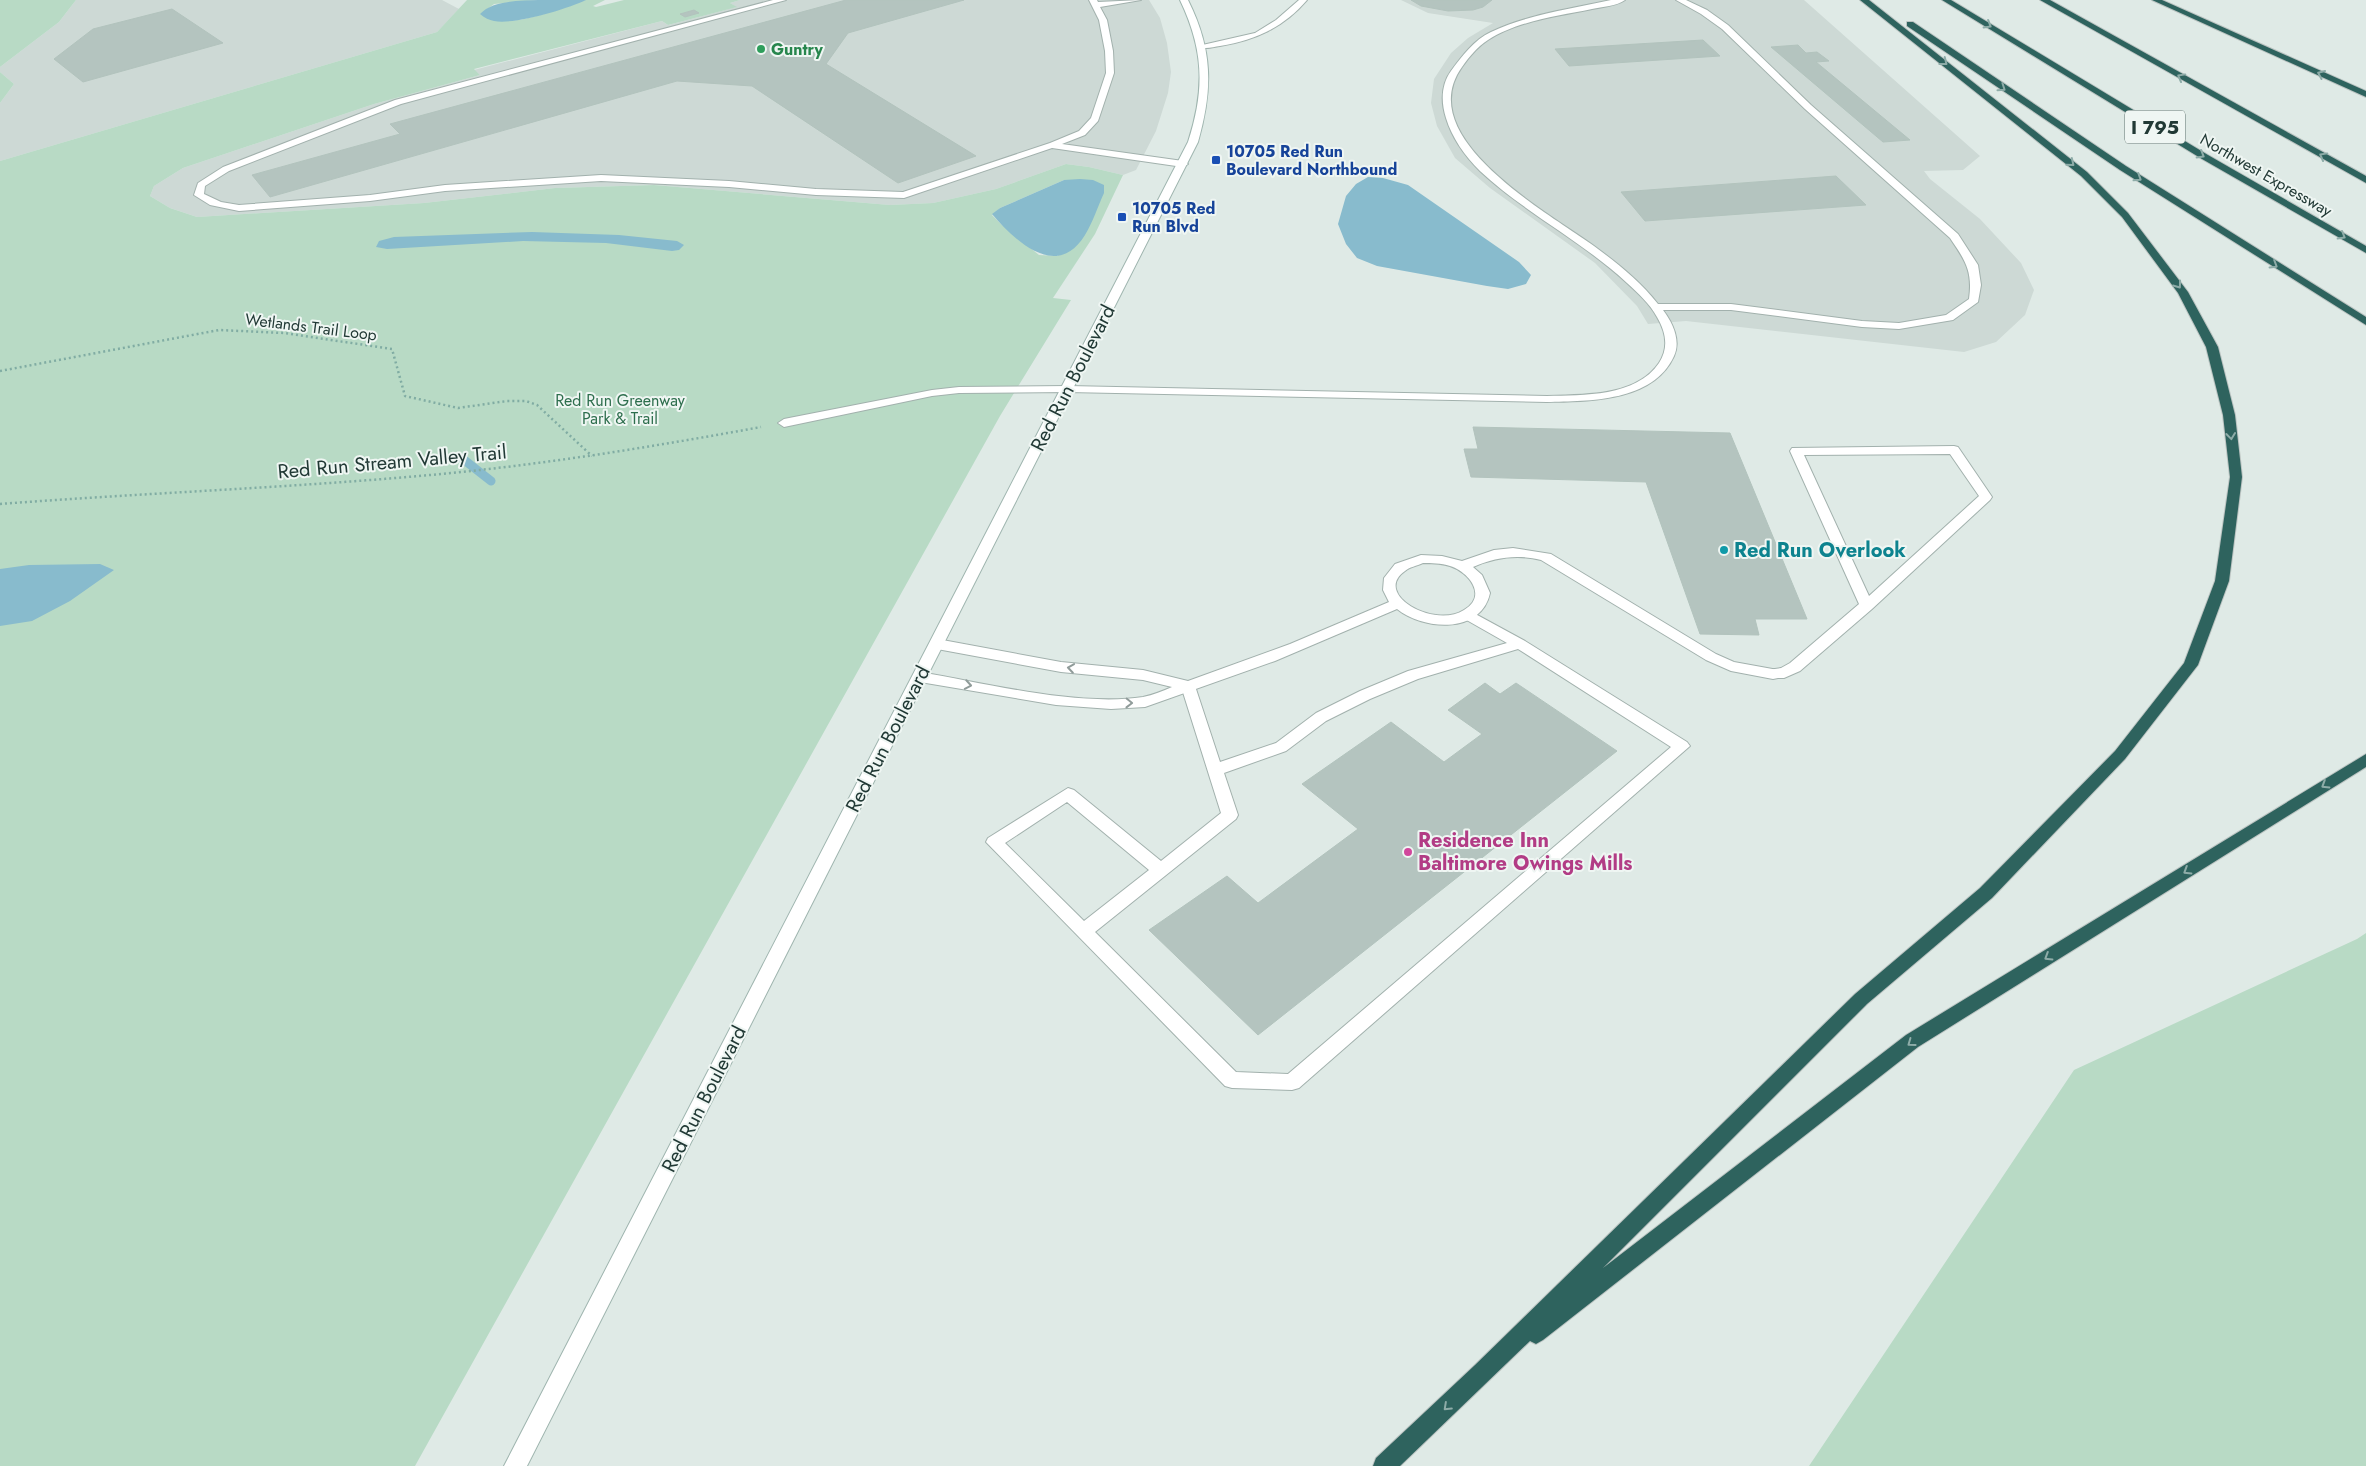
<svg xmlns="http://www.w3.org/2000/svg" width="2366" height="1466" font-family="Jost,sans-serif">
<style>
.built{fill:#cdd9d5}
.green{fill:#b8dac5;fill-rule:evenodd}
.water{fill:#88bbcd}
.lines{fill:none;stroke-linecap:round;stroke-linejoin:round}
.stream{stroke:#88bbcd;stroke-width:9}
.building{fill:#b4c4bf;stroke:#b2c3bd}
.lane-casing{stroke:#a2b1ad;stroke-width:2}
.street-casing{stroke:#a2b1ad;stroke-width:2}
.secondary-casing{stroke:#9fb5af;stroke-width:2}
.highway-casing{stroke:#bcc4c2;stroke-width:2}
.path{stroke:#80aca3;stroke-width:2.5;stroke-dasharray:2 3;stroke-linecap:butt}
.lane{fill:#fff;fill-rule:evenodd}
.street{fill:#fff;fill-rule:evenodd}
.secondary{fill:#fff;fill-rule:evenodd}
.highway{fill:#2e635e;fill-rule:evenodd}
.oneway{stroke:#8eaca8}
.oneway2{stroke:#909c9a}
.leisure-dot{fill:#2e9e5b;stroke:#eff6f3;stroke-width:2}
.transit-dot{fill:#1a4fb4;stroke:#eff6f3;stroke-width:2}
.culture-dot{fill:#0f9aa8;stroke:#eff6f3;stroke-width:2}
.hotel-dot{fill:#d1479c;stroke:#eff6f3;stroke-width:2}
.labels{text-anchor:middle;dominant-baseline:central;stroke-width:4;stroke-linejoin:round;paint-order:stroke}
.far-leisure-label{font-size:16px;font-weight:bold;fill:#27864d;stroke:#eff6f3;text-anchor:start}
.far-transit-label{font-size:16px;font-weight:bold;fill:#164399;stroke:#eff6f3;text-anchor:start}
.far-street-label{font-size:16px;fill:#213935;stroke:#eff6f3}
.far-park-label{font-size:16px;fill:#2d6e4d;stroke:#eff6f3}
.shield{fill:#eff6f3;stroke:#5f726e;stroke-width:1}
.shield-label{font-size:19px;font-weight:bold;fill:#213935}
.street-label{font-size:20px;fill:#213935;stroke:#eff6f3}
.culture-label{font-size:20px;font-weight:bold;fill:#0d838f;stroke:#eff6f3;text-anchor:start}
.hotel-label{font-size:20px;font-weight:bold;fill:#b23c85;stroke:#eff6f3;text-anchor:start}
</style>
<rect width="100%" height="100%" fill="#dfeae6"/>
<path class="built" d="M76 0H442L459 9 437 32 0 161V103L14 84 0 72V67L59 22Z
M740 0H1149L1160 18 1167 43 1171 72 1168 93 1156 131 1136 170 1123 175 1089 167 1066 164 996 189 933 203 890 205 654 185 555 188 424 203 197 217 170 208 150 196 154 186 183 168 374 104 480 75 474 70 662 21 668 25 736 7 730 3Z
M1401 0H1804L1980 156 1963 170 1924 171 1930 179 1980 219 2021 263 2034 290 2025 315 1996 342 1964 352 1686 321 1648 324 1637 306 1595 263 1490 188 1455 158 1437 126 1431 103 1434 79 1451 53 1468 38 1493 23 1428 13Z"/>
<path class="green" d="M0 0H76L59 22 0 67Z
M467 0H538L494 4 481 14C506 33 558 8 585 0 591 0 599 0 605 0L593 6 596 7 624 0H740L730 3 737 7 668 25 662 21 474 69 480 75 374 104 183 168 154 186 150 196 170 208 197 217 424 203 555 188 654 185 890 205 933 203 996 189 1066 164 1089 167 1123 175 1095 234 1053 298 1071 300 1000 416 415 1466H0V161L437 32ZM1064 180 1058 256 1039 255 1002 225 992 215 1000 208Z
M0 72 14 84 0 103Z
M2366 933V1466H1809L2074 1070 2357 939Z"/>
<path class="water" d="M538 0H586C567 9 515 25 494 21 489 20 485 18 480 14 493 0 519 1 538 0Z
M1368 177 1383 178 1408 185 1519 262 1531 275 1526 284 1508 289 1487 286 1377 266 1357 258 1346 244 1338 224 1346 196 1356 184Z
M1080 179 1093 180 1104 185V193C1098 206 1093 222 1085 235 1057 281 1015 241 992 214L1000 208 1064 180Z
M532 232 619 235 677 241 684 245 679 250 672 251 606 243 523 241 387 249 376 247 379 241 394 237Z
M100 564 114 570 70 601 32 621 0 626V569L29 565Z"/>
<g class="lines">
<path class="stream" d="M463 459 491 481"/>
</g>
<path class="building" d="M846 0H964L848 33 826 64 976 156 898 183 752 86 677 81 270 197 252 175 400 134 390 124Z
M1411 0H1492L1483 7 1473 10 1448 11 1421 6Z
M172 9 223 43 83 82 54 59 93 29Z
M694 10 699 13 685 17 680 14Z
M1703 40 1720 56 1569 66 1555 49Z
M1798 45 1806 53 1817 52 1829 61 1816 62 1910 140 1883 142 1771 47Z
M1836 176 1866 205 1645 221 1621 192Z
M1473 427 1730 433 1807 619H1755L1759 635 1700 634 1646 482 1471 477 1464 449H1478Z
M1485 683 1500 694 1516 683 1617 751 1258 1035 1149 930 1227 876 1258 903 1358 829 1302 784 1391 722 1444 762 1482 734 1448 710Z"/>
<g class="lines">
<defs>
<path id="lane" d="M773 0H786L401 104 229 171 205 186 204 194 221 202 239 205 370 195 445 185 601 175 729 181 816 189 903 192 1050 143 1079 131 1091 118 1106 73 1105 51 1099 20 1089 0H1097L1098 2 1141 0 1100 7 1107 20 1113 51 1114 73 1098 121 1085 135 1062 144 1183 161 1188 164 1183 167 1052 148 904 198 816 195 729 187 601 181 445 191 370 201 239 211 210 205 194 195 198 183 223 167 395 100Z
M1299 0H1307C1283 28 1255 40 1220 46 1213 47 1204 50 1198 46L1255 33 1276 20Z
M1611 0H1625C1617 6 1602 7 1592 9 1558 16 1517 21 1488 40 1477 47 1469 57 1462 67 1411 138 1549 213 1594 246 1617 263 1640 281 1658 304H1731L1862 321 1899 323 1946 315 1969 299C1973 271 1965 260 1950 238L1805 109 1722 29 1701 14 1676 0H1686L1707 10 1728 25 1811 105 1958 234 1978 265 1981 285 1978 302 1953 320 1899 329 1862 327 1731 310H1663C1673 323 1681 341 1674 356 1653 402 1589 401 1547 402L1068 392 959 393 932 396 784 427 778 423 784 419 932 390 959 387 1068 386 1547 396C1583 395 1636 397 1659 363 1669 348 1666 332 1657 317 1650 304 1638 293 1627 283 1582 241 1525 213 1480 171 1465 156 1452 138 1446 118 1441 102 1441 85 1451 71 1462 56 1474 40 1491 32 1529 14 1571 9 1611 0Z
M1954 446 1958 447 1990 494 1992 497 1990 500 1872 609 1800 671 1784 678H1768L1766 674 1768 670 1781 668 1790 663 1859 604 1790 451 1792 448ZM1950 454 1979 496 1869 596 1804 455Z
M1468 610 1525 641 1687 742 1690 746 1299 1088 1292 1090 1232 1088 1225 1086 986 842 988 838 1068 788 1074 790 1161 861 1221 813 1181 686 1183 682H1193L1195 686 1220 762 1276 743 1316 713 1360 691 1408 671 1507 643 1463 618 1461 615ZM1518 649 1671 747 1288 1074 1236 1072 1095 932 1236 819 1238 815 1224 773 1286 751 1326 721 1370 699 1418 679ZM1067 802 1149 870 1084 921 1005 843Z"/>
<path id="street" d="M1513 548 1551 554 1716 654 1734 662 1778 670 1780 674 1778 678 1773 679 1731 671 1706 660 1541 560C1517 554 1496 557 1473 567L1482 575 1490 593C1481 635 1423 630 1397 609L1275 661 1145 707 1111 709 1056 705 920 682 915 681 913 677 915 673 920 672C985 683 1078 707 1143 697 1153 695 1163 691 1172 687L1143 680 1061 672 937 649 930 644 937 639 1061 662 1143 670 1188 681 1290 644 1389 602 1383 590 1384 578 1395 564 1421 555 1442 556 1462 561 1494 550ZM1423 563C1431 563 1441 563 1450 566 1469 572 1488 596 1464 610 1434 629 1372 594 1405 571 1409 567 1417 566 1423 563Z"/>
<path id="secondary" d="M1180 0H1188C1213 50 1213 89 1198 142L527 1466H504L1188 142C1205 90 1204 50 1180 0Z"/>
<path id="highway" d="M1860 0H1869L2087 172 2128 213 2188 292 2218 347 2235 415 2242 477 2229 581 2198 665 2125 759 1992 898 1867 1004 1603 1268 1906 1035 2366 754V767L1918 1047 1543 1340 1536 1344 1530 1341 1400 1466H1373L1376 1458 1475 1365 1855 994 1980 888 2115 751 2184 663 2215 581 2230 477 2223 415 2206 347 2178 293 2122 217 2081 176Z
M1942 0H1951L2208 155 2366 246V253L2202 159Z
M2040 0H2050L2366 176V183Z
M2152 0H2162L2366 91V97Z
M1907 22H1913L2126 166 2366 317V325L2120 170 1907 26Z"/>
</defs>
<use href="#lane" class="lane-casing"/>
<use href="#street" class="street-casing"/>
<use href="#secondary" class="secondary-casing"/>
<use href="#highway" class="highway-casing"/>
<path class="path" d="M0 371 219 330 284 333 392 349 405 396 458 408 507 401H526L537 405 592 456
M0 504C143 493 287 488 430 475 541 465 651 447 761 427"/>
<use href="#lane" class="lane"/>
<use href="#street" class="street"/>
<use href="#secondary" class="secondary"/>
<use href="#highway" class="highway"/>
</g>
<defs><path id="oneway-chevron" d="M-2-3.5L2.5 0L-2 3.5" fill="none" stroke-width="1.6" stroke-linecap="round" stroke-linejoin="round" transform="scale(1.25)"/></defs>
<g class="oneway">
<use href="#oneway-chevron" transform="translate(1988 25) rotate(31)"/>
<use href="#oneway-chevron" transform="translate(1944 62) rotate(38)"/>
<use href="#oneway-chevron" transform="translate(2321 74) rotate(-156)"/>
<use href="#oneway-chevron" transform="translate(2181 77) rotate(-151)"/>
<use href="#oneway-chevron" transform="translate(2002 88) rotate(34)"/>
<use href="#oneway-chevron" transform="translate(2201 155) rotate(31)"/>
<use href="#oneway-chevron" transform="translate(2323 156) rotate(-151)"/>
<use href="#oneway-chevron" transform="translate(2071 163) rotate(39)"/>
<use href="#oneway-chevron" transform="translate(2138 178) rotate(33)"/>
<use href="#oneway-chevron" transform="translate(2342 236) rotate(30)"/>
<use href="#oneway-chevron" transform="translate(2274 265) rotate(32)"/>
<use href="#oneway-chevron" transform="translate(2178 285) rotate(54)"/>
<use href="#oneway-chevron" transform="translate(2231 436) rotate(83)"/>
<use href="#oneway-chevron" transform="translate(2325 785) rotate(148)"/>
<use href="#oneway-chevron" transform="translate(2187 871) rotate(148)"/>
<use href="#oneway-chevron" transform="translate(2048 957) rotate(148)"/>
<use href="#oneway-chevron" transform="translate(1911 1043) rotate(144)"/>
<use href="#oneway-chevron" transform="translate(1447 1407) rotate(137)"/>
</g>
<g class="oneway2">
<use href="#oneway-chevron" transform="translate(1071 668) rotate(-172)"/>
<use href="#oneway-chevron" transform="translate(968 685) rotate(10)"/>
<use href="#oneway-chevron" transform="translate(1129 703) rotate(1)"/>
</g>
<circle class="leisure-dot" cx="761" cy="49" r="5"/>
<g class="transit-dot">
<rect x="1211" y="155" width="10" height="10" rx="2.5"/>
<rect x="1117" y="212" width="10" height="10" rx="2.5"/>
</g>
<circle class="culture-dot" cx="1724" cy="550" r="5"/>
<circle class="hotel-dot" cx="1408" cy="852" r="5"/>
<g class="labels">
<g class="far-leisure-label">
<text x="771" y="49">Guntry</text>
</g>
<g class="far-transit-label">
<text x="1226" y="151">10705 Red Run<tspan x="1226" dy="18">Boulevard Northbound</tspan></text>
<text x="1132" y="208">10705 Red<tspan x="1132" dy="18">Run Blvd</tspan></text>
</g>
<g class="far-street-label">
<text transform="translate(2266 175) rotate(30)">Northwest Expressway</text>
<text transform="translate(311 327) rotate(7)">Wetlands Trail Loop</text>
</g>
<g class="far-park-label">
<text x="620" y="400">Red Run Greenway<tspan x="620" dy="18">Park &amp; Trail</tspan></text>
</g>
<rect class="shield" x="2125" y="110.5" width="60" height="33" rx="4"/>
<g class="shield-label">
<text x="2155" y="127">I 795</text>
</g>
<g class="street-label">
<text transform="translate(1073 378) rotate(-63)">Red Run Boulevard</text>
<text transform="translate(392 462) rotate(-5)">Red Run Stream Valley Trail</text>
<text transform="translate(888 739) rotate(-63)">Red Run Boulevard</text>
<text transform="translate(704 1099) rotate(-63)">Red Run Boulevard</text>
</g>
<g class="culture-label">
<text x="1734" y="550">Red Run Overlook</text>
</g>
<g class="hotel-label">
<text x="1418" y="840">Residence Inn<tspan x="1418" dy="23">Baltimore Owings Mills</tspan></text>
</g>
</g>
</svg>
